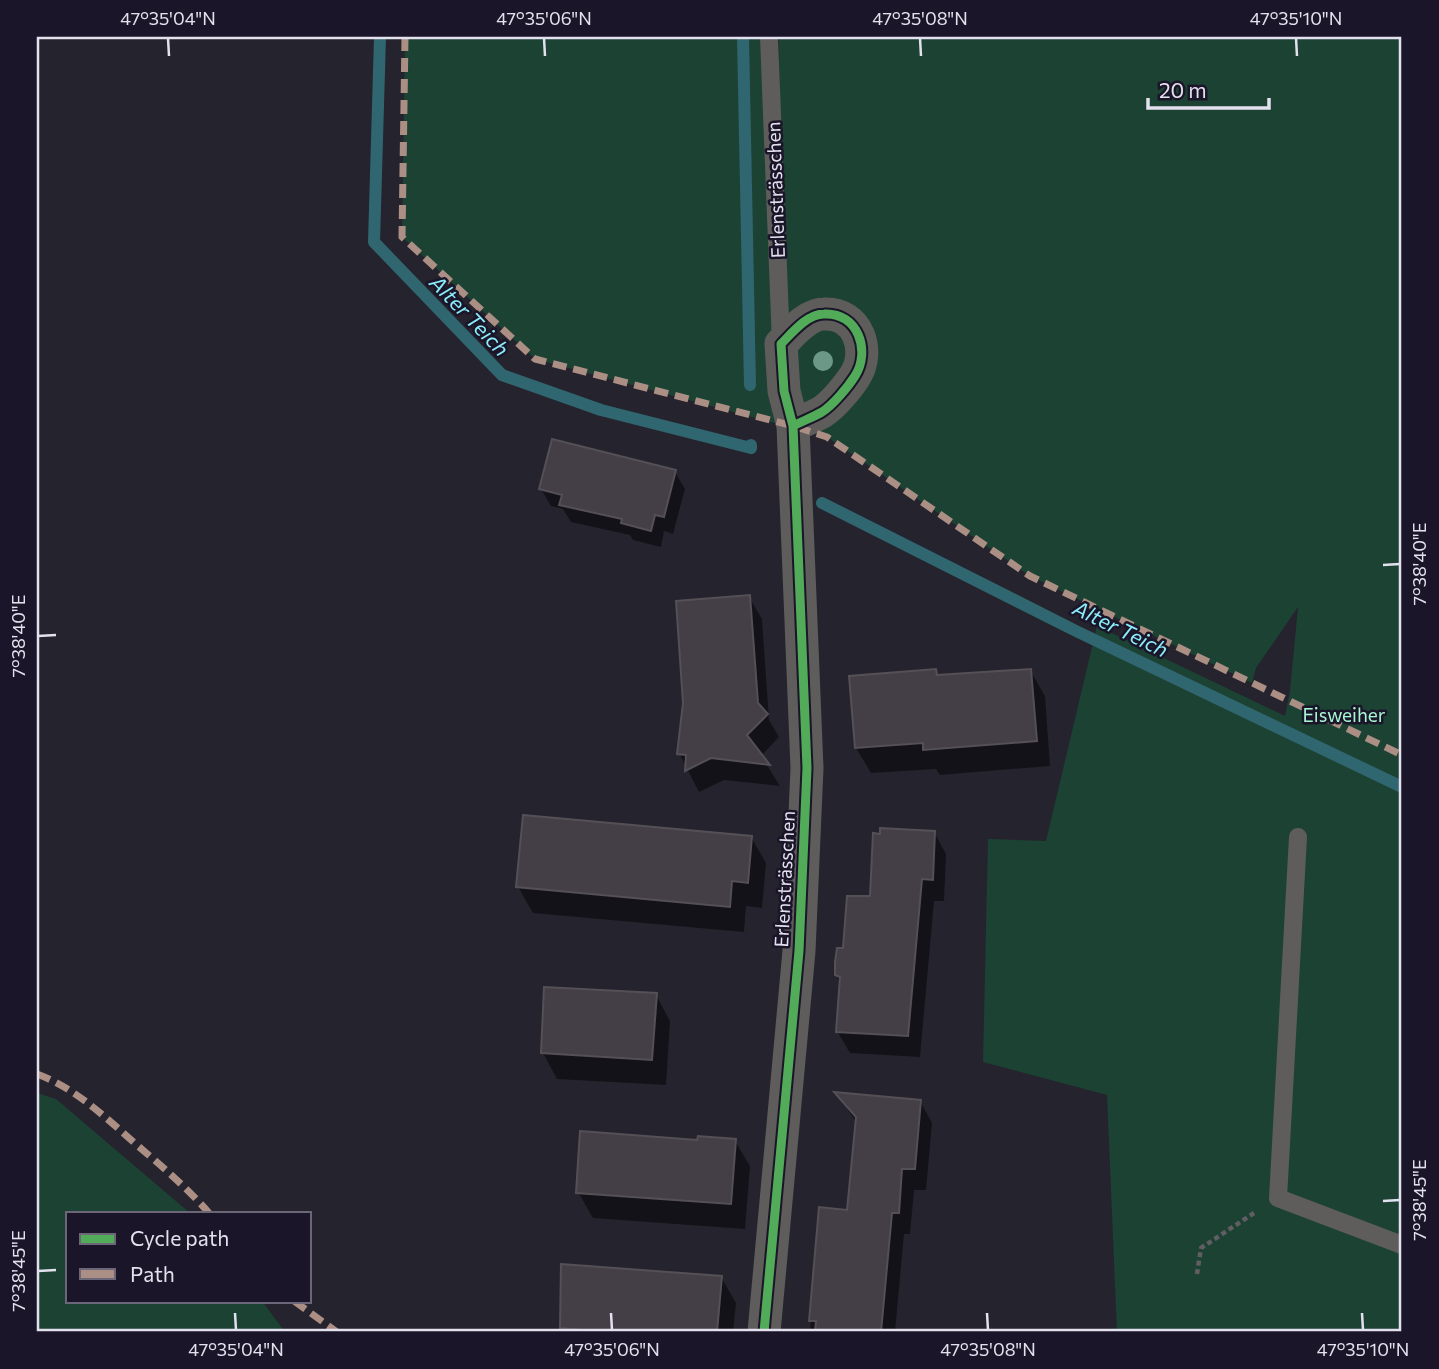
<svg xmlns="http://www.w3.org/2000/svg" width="1439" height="1369" font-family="Commissioner,sans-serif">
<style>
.green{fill:#1c4234}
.shadow{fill:#0007}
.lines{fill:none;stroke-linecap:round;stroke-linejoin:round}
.stream{stroke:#30666f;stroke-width:12}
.building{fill:#443f47;stroke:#554f56;stroke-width:2}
.path{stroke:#605e62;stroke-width:4.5;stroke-dasharray:5 3.5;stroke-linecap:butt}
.service{stroke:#5f5c5c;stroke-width:18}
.minor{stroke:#5f5c5c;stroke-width:33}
.quiet{stroke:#ac8f84;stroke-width:7;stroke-dasharray:14 7;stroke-linecap:butt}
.cycleway-casing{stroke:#1a1528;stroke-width:13}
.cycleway{stroke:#51ab58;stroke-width:9}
.tree{fill:#6c9888}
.ticks{fill:none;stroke:#e4e1ef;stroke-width:2.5}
.labels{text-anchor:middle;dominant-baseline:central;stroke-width:5;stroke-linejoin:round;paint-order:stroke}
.street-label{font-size:19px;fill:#e4e1ef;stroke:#1a1528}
.park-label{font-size:19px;fill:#a7f7d2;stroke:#1a1528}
.water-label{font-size:21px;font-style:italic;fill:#8becfa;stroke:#1a1528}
.neatline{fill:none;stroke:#e4e1ef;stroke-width:2.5}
.ticks-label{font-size:18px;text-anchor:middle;fill:#e4e1ef}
</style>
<rect width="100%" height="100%" fill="#25232d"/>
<path class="green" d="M405 37H773L782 357 779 37H1402V1332H1117L1107 1095 983 1062 988 839 1046 841 1097 626 1285 716 1290 691 1298 607 1256 668 1252 683 1030 576 827 437 535 359 402 237Z
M37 1093 56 1099 190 1213H68V1301H262L285 1332H37Z"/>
<path class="shadow" d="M675 472 685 489 673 534 664 531 661 547 633 540 630 535 571 522 563 509 551 506 541 489Z
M749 597 762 619 769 720 779 737 761 756 780 786 724 780 699 792 679 753Z
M1030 670 1045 696 1050 766 940 775 936 769 871 773 856 748 935 671 939 677Z
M934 832 946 854 944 901H934L920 1057 850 1053 837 1031 841 984 836 975 845 950 871 898Z
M751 837 766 863 762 908 746 906 744 932 533 913 518 887Z
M656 995 670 1021 666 1085 557 1079 543 1053Z
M837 1094 920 1101 932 1123 926 1190H914L910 1234H904L895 1332H810L821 1209 849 1211 857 1123Z
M699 1141H735L750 1166 745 1229 593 1218 578 1192Z
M721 1277 736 1303 733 1332H565L562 1328Z"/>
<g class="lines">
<path class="stream" d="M380 37 374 242 502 375 601 410 751 448V445
M743 37 750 385
M822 503 1076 631 1402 787"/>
</g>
<path class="building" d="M552 439 676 470 664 517 655 515 651 531 621 523 622 519 559 505 562 495 539 489Z
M750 595 758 703 768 714 747 735 770 765 711 758 685 771 686 755 677 754 683 703 676 601Z
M936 669 937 675 1031 669 1037 741 923 750V743L855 748 849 676Z
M523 815 752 836 748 883 732 881 730 907 516 887Z
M880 828 935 831 933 880 922 879 908 1036 836 1032 840 977 835 975V962L837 948H843L847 896H870L873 833 880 834Z
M544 987 657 993 652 1060 541 1053Z
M834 1092 921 1100 915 1169H902L899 1213H892L881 1332H815L816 1321H809L819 1207 847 1210 856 1117Z
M580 1131 697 1140 698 1136 736 1139 731 1204 576 1193Z
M561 1264 722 1276 717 1332H607L560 1328Z"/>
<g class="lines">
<path class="path" d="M1197 1274 1201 1248 1254 1213"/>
<path class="service" d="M769 37 781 344
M1298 837 1278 1198 1402 1245"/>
<path class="minor" d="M764 1332 799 951 807 768 793 426 784 391 781 344C792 333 807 314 824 314 858 312 871 351 855 376 848 387 833 405 822 412 813 417 803 421 793 426"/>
<path class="quiet" d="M405 37 402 237 535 359 793 426 827 437 1030 576 1402 755
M37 1074C77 1089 106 1118 138 1146 163 1167 188 1189 209 1213
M294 1301 337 1332"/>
<defs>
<path id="cycleway" d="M764 1332 799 951 807 768 793 426 784 391 781 344C792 333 807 314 824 314 858 312 871 351 855 376 848 387 833 405 822 412 813 417 803 421 793 426"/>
</defs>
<use href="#cycleway" class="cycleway-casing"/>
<use href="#cycleway" class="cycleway"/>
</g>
<circle class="tree" cx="823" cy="361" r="10"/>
<path class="ticks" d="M168 38 169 56M544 38 545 56M920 38 921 56M1296 38 1297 56M1383 565 1400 564M38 636 56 635M1383 1201 1400 1200M38 1271 56 1270M235 1313 236 1330M611 1313 612 1330M987 1313 988 1330M1362 1313 1363 1330"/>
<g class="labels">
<g class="street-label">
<text transform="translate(775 190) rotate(-92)">Erlensträsschen</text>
<text transform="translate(784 879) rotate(-87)">Erlensträsschen</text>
</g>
<g class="park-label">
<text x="1344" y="714">Eisweiher</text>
</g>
<g class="water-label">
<text transform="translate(470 315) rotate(46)">Alter Teich</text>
<text transform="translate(1121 628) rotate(26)">Alter Teich</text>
</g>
</g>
<rect width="1439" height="1369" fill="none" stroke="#1a1528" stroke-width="77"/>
<rect x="66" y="1212" width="245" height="91" fill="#1a1528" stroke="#6b6778" stroke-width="2"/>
<rect x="80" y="1234" width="35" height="10" fill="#51ab58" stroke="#6b6778" stroke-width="2"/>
<text x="130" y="1246" font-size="21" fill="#e4e1ef">Cycle path</text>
<rect x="80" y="1269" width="35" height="10" fill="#ac8f84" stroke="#6b6778" stroke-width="2"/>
<text x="130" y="1282" font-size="21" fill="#e4e1ef">Path</text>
<path d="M1148 98v10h121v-10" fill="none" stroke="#e4e1ef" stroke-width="3.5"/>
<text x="1159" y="98" font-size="21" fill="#e4e1ef" stroke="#1a1528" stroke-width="5" paint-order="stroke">20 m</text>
<rect x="38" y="38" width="1362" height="1292" class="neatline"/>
<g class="ticks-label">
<text x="168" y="25">47°35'04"N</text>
<text x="544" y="25">47°35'06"N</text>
<text x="920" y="25">47°35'08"N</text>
<text x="1296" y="25">47°35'10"N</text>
<text transform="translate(1420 564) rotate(-90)" y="6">7°38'40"E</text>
<text transform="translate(19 636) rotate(-90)" y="6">7°38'40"E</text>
<text transform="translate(1420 1200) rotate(-90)" y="6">7°38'45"E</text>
<text transform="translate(19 1271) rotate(-90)" y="6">7°38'45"E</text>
<text x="236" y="1356">47°35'04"N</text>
<text x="612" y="1356">47°35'06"N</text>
<text x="988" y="1356">47°35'08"N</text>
<text x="1363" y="1356">47°35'10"N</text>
</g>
</svg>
